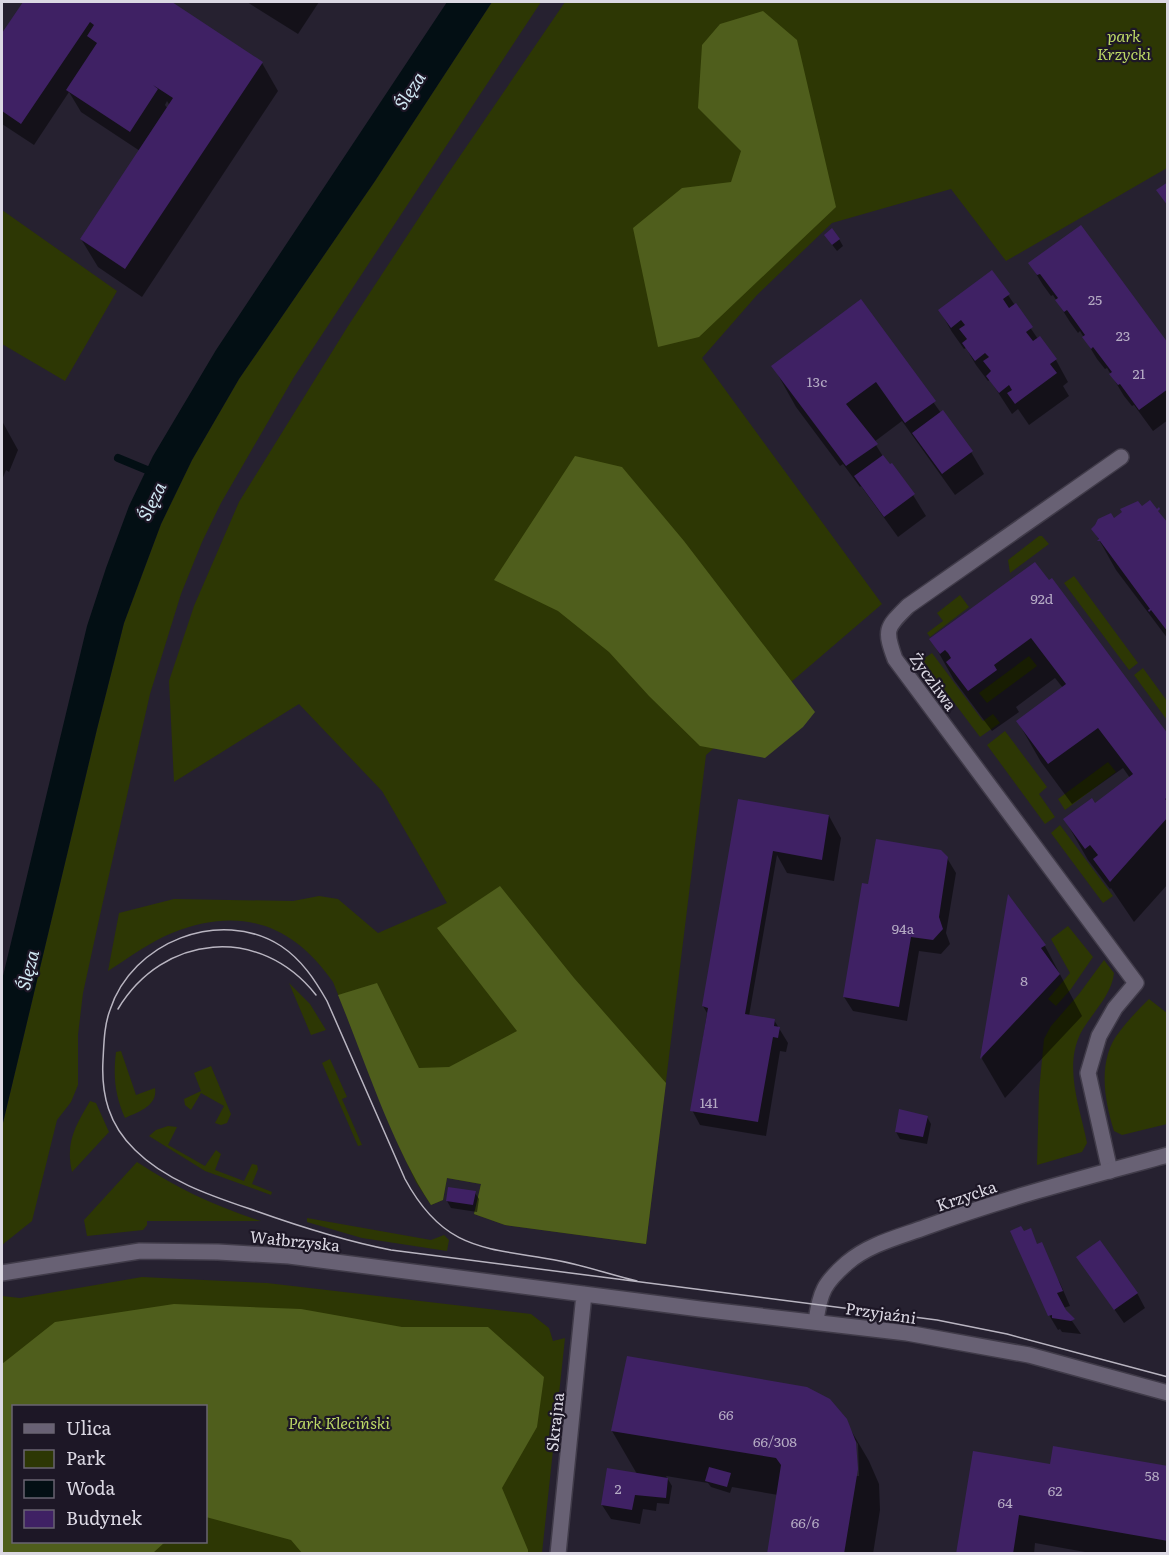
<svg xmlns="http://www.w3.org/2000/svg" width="1169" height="1555" font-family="Literata,serif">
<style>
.green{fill:#2d3704;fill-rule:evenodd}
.forest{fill:#4f5e1c}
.water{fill:#030f14}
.shadow{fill:#0007;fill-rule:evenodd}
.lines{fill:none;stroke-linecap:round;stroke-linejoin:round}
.stream{stroke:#030f14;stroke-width:8}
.building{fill:#3f2164}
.minor-casing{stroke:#403b49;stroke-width:18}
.tertiary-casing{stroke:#403b49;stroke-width:18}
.minor{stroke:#686174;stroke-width:15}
.tertiary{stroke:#686174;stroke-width:15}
.tram{stroke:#b9b5c1;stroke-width:1.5}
.labels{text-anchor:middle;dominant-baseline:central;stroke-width:4.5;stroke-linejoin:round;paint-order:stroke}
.number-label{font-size:14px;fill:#b4aac3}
.park-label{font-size:16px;font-style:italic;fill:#bcd866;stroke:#1d1726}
.street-label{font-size:16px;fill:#dbd8e3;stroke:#1d1726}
.water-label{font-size:18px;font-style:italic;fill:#d1e8f3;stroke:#1d1726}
</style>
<rect width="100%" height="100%" fill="#262130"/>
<path class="green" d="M492 2H541L294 377 221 503 202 542 181 594 150 694 102 906 83 993 78 1035V1085L71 1102 57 1120 32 1221 2 1245V1127L97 729 124 623 161 524 192 460 239 379 375 181Z
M565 2H1167V168L1006 261 951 189 832 223 757 295 702 358 882 604 706 755 646 1244 505 1225 474 1214 481 1184 447 1178 443 1200 431 1205 416 1182 399 1146 333 982C292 923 240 906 172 933 151 941 127 959 108 971L119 913 174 899 293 901 319 896 338 899 378 933 447 903 382 791 299 704 174 782 169 681 194 606 239 502 348 326 447 175Z
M2 210 117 291 65 381 2 344Z
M1039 536H1042L1049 544 1010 573 1008 560Z
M1074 576 1138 663 1129 670 1064 583Z
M960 595 969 607 930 637 927 633 943 621 937 613Z
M932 653 983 721 993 714 1000 723 980 737 922 660Z
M1029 656 1037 666 987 703 979 693Z
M1143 668 1167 701V720L1134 675Z
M1005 731 1047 787 1039 794 1055 817 1045 824 987 745Z
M1108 762 1116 772 1065 810 1058 799Z
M1060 825 1113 896 1103 903 1051 833Z
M1068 926 1093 957 1071 989 1056 1006 1048 999 1070 973 1051 939Z
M1104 960 1114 973C1112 994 1094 1011 1083 1029 1062 1064 1080 1107 1087 1143L1082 1152 1037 1165 1039 1091 1044 1039 1051 1026 1079 994Z
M289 983 310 1004 326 1030 311 1035Z
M1149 999 1167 1013V1124L1122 1135 1114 1131C1104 1099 1097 1059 1120 1031 1129 1019 1139 1009 1149 999Z
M121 1051 136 1095 155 1088C158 1106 138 1112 125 1118 115 1095 113 1077 116 1052Z
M330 1059 347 1097 342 1099 362 1145 358 1146 322 1063Z
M211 1066 231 1114 227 1123 221 1125 215 1123 224 1106 201 1093 191 1110 185 1105 184 1099 201 1091 194 1073Z
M90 1101 96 1103 109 1132 72 1172C65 1142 76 1125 90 1101Z
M168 1126 177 1127 168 1145 205 1166 216 1150 221 1154 215 1170 244 1181 252 1164 257 1165 258 1169 252 1184 272 1192 271 1195 205 1171 149 1136 156 1130Z
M137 1162C176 1188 217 1207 261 1221H147V1225L143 1230 87 1236 84 1220Z
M307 1218 431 1240 444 1235 449 1240 447 1251 362 1238 307 1222Z
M142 1277 267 1283 531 1314 549 1328 553 1341 565 1338 542 1553 2 1554V1296L20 1298ZM14 1406H206V1542H14Z"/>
<path class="forest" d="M763 11 797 40 836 207 699 337 658 347 633 228 682 188 731 182 741 151 698 108 702 45 720 24Z
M575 456 622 467 684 541 815 712 803 727 765 758 700 746 649 696 609 652 558 611 494 580Z
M500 886 574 978 666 1083 646 1244 505 1225 474 1214 481 1184 447 1178 443 1200 431 1205C391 1144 366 1063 338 995L377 983 419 1068 449 1067 517 1031 437 928Z
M174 1304 301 1309 402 1327H488L544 1377 537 1427 502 1488 528 1550V1553H302L291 1540 206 1517V1406H14V1542H165L153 1553H2V1364L55 1322Z"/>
<path class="water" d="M447 2H492L375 181 239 379 192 460 161 524 124 623 97 729 2 1127V980L87 626 106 568 129 506 153 456 216 350Z"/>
<path class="shadow" d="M24 2H170L262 63 278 91 142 297 98 267 81 239 140 151 81 112 69 92 34 145 2 124V36ZM167 101 170 106 168 109 165 105Z
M247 2H319L298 34Z
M839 239 843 246 837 251 830 242Z
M1030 264 1168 345V420L1153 431 1134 405 1132 406 1124 396 1107 368 1105 369 1097 359 1080 331 1078 333 1070 322 1053 295 1051 296 1043 285Z
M1008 295 1038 339 1040 338 1056 360 1068 382 1063 386 1069 396 1029 425 1018 409 1012 414 990 380 988 381 976 365 966 348 964 349 952 332 940 311Z
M861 301 941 413 971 452 984 474 955 495 902 421 874 442 884 458 913 495 926 516 898 537 861 486 860 487 843 464 840 466 796 407 773 366Z
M2 421 18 450 9 472 6 470 2 480Z
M1114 520 1168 526V639L1116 570 1093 529Z
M1035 564 1168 736V884L1134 922 1111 888 1110 889 1088 860 1065 820 1095 805 1130 778 1123 768 1072 804 1041 762 1018 722 1063 688 1055 678 1016 707 1019 712 992 731 954 680 931 639Z
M739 801 829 816 841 838 834 881 787 873 777 855 749 1016 774 1020 788 1043 786 1052 780 1051 766 1136 700 1125 692 1110 707 1013 703 1006Z
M947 858 956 873 946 933 950 944 941 954 919 951 907 1021 853 1011 844 997Z
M1009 898 1045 946 1082 1016 1005 1098 982 1059Z
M927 1117 931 1124 927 1144 900 1139 896 1132Z
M475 1193 479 1199 477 1212 451 1208 447 1201Z
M1037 1245 1060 1283 1070 1306 1063 1308 1081 1334 1062 1332 1060 1329 1058 1330 1049 1315Z
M1078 1258 1137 1293 1145 1308 1124 1323Z
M845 1420 869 1461 879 1484 880 1510 873 1554H768L778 1495 732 1487 730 1493 711 1487 708 1483 666 1476 672 1486 669 1504 657 1503 656 1511 643 1509 640 1524 611 1519 602 1505 637 1474 612 1431ZM855 1440 858 1444 859 1476H856Z
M1051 1466 1168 1468V1554H1096L1035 1543 1034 1554H958Z"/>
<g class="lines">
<path class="stream" d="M118 458 147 470"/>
</g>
<path class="building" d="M23 2H172L263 62 125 269 80 239 173 98 153 85 158 89 130 132 66 90 97 43 87 36 94 25 90 22 21 124 2 111V33Z
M1168 182V206L1156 190Z
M1081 225 1168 343V389L1139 410 1120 384 1118 385 1109 374 1112 372 1093 347 1091 349 1082 337 1085 335 1067 310 1064 312 1055 300 1058 298 1040 274 1037 275 1028 263Z
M832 228 840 239 832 245 824 235Z
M992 270 1010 294 1003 299 1009 308 1016 303 1033 327 1026 332 1033 341 1040 336 1057 359 1050 364 1057 373 1015 404 1007 393 1012 390 1009 385 999 393 986 376 991 371 983 361 989 357 985 353 975 361 962 343 967 339 959 329 965 325 961 320 951 328 938 310Z
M861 299 936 401 905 423 876 382 846 404 878 444 846 466 771 366Z
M943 410 973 451 942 474 912 433Z
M883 455 890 464 892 463 915 494 884 517 854 476Z
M1150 500 1157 509 1159 507 1160 509 1158 511 1168 523V632L1151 610 1149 612 1148 610 1150 609 1100 541H1097L1099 539 1091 529 1095 525 1098 519 1111 513 1114 518 1122 512 1120 509 1138 501 1142 506Z
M1035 562 1049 580 1052 578 1168 734V797L1165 799 1168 802V817L1110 882 1093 859 1098 855 1090 845 1085 849 1063 819 1092 798 1095 803 1133 774 1098 728 1048 764 1016 721 1066 684 1031 638 994 665 997 670 968 691 946 662 951 658 948 653 945 650 940 654 929 639Z
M738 799 829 815 822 860 773 851 745 1014 775 1019 774 1026 780 1027 778 1038 773 1037 758 1122 690 1111 708 1008 702 1006Z
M876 839 941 850 948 857 939 917 943 929 933 940 911 937 899 1007 843 997 862 883 868 884Z
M1008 894 1046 945 1041 948 1060 974 980 1059Z
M899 1109 928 1116 923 1137 895 1132Z
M448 1187 476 1191 473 1205 446 1201Z
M1021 1226 1024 1231 1031 1228 1037 1244 1042 1242 1063 1291 1057 1293 1066 1310 1075 1319 1071 1321 1052 1318V1315L1048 1316 1010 1231Z
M1100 1240 1138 1293 1114 1310 1076 1257Z
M627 1356 807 1387 830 1399 847 1419 856 1442 858 1469 844 1554H767L781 1465 776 1458 611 1431Z
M1053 1446 1168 1466V1541L1019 1515 1013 1554H956L973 1451 1050 1464Z
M709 1467 731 1473 727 1487 705 1481Z
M607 1468 668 1478 666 1498 635 1495 632 1510 601 1505Z"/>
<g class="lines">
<defs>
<path id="minor" d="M1110 1171 1088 1073 1099 1036 1115 1008 1136 983 895 659C884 629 886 628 908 606L1121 457"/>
<path id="tertiary" d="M2 1273 140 1251 218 1252 289 1256 700 1309 907 1333 1029 1355 1168 1393
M816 1321C820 1292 824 1283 847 1263 869 1244 899 1237 926 1227 1005 1198 1086 1177 1168 1155
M558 1554 584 1294"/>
</defs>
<use href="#minor" class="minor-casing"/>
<use href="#tertiary" class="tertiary-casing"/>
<use href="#minor" class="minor"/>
<use href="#tertiary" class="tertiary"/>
<path class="tram" d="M118 1009C163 934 260 924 316 995
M637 1281C612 1275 586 1266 560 1261 487 1247 445 1253 405 1179L327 1001C315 980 302 960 281 946 220 907 132 942 110 1010 104 1026 104 1043 103 1060 101 1095 109 1125 135 1150 167 1182 215 1197 256 1211 301 1227 345 1241 391 1250L937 1320 1007 1334 1168 1377"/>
</g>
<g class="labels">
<g class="number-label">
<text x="1095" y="299">25</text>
<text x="1123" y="335">23</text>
<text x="1139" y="373">21</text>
<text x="817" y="381">13c</text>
<text x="1042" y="598">92d</text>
<text x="903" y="928">94a</text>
<text x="1024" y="980">8</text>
<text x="709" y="1102">141</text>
<text x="726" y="1414">66</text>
<text x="775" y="1441">66/308</text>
<text x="1152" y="1475">58</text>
<text x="618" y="1488">2</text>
<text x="1055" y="1490">62</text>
<text x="1005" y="1502">64</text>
<text x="805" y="1522">66/6</text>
</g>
<g class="park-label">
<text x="1124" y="35">park<tspan x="1124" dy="18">Krzycki</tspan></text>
<text x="339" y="1422">Park Kleciński</text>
</g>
<g class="street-label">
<text transform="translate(934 681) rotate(54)">Życzliwa</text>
<text transform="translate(966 1195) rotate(-19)">Krzycka</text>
<text transform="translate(295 1240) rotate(6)">Wałbrzyska</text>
<text transform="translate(881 1312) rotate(8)">Przyjaźni</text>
<text transform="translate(554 1422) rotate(-84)">Skrajna</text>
</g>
<g class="water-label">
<text transform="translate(409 90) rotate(-57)">Ślęza</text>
<text transform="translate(151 501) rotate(-64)">Ślęza</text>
<text transform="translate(27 970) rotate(-76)">Ślęza</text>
</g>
</g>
<rect width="1169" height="1555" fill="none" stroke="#dbd8e3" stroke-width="6"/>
<rect x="12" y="1405" width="195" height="138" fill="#1d1726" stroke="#696472" stroke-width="1.5"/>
<rect x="24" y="1424" width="30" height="9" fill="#686174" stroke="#696472" stroke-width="1.5"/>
<text x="66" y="1435" font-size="18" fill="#dbd8e3">Ulica</text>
<rect x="24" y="1450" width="30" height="18" fill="#2d3704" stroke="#696472" stroke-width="1.5"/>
<text x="66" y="1465" font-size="18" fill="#dbd8e3">Park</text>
<rect x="24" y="1480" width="30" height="18" fill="#030f14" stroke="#696472" stroke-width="1.5"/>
<text x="66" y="1495" font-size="18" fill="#dbd8e3">Woda</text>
<rect x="24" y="1510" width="30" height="18" fill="#3f2164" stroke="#696472" stroke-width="1.5"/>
<text x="66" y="1525" font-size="18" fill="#dbd8e3">Budynek</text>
</svg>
